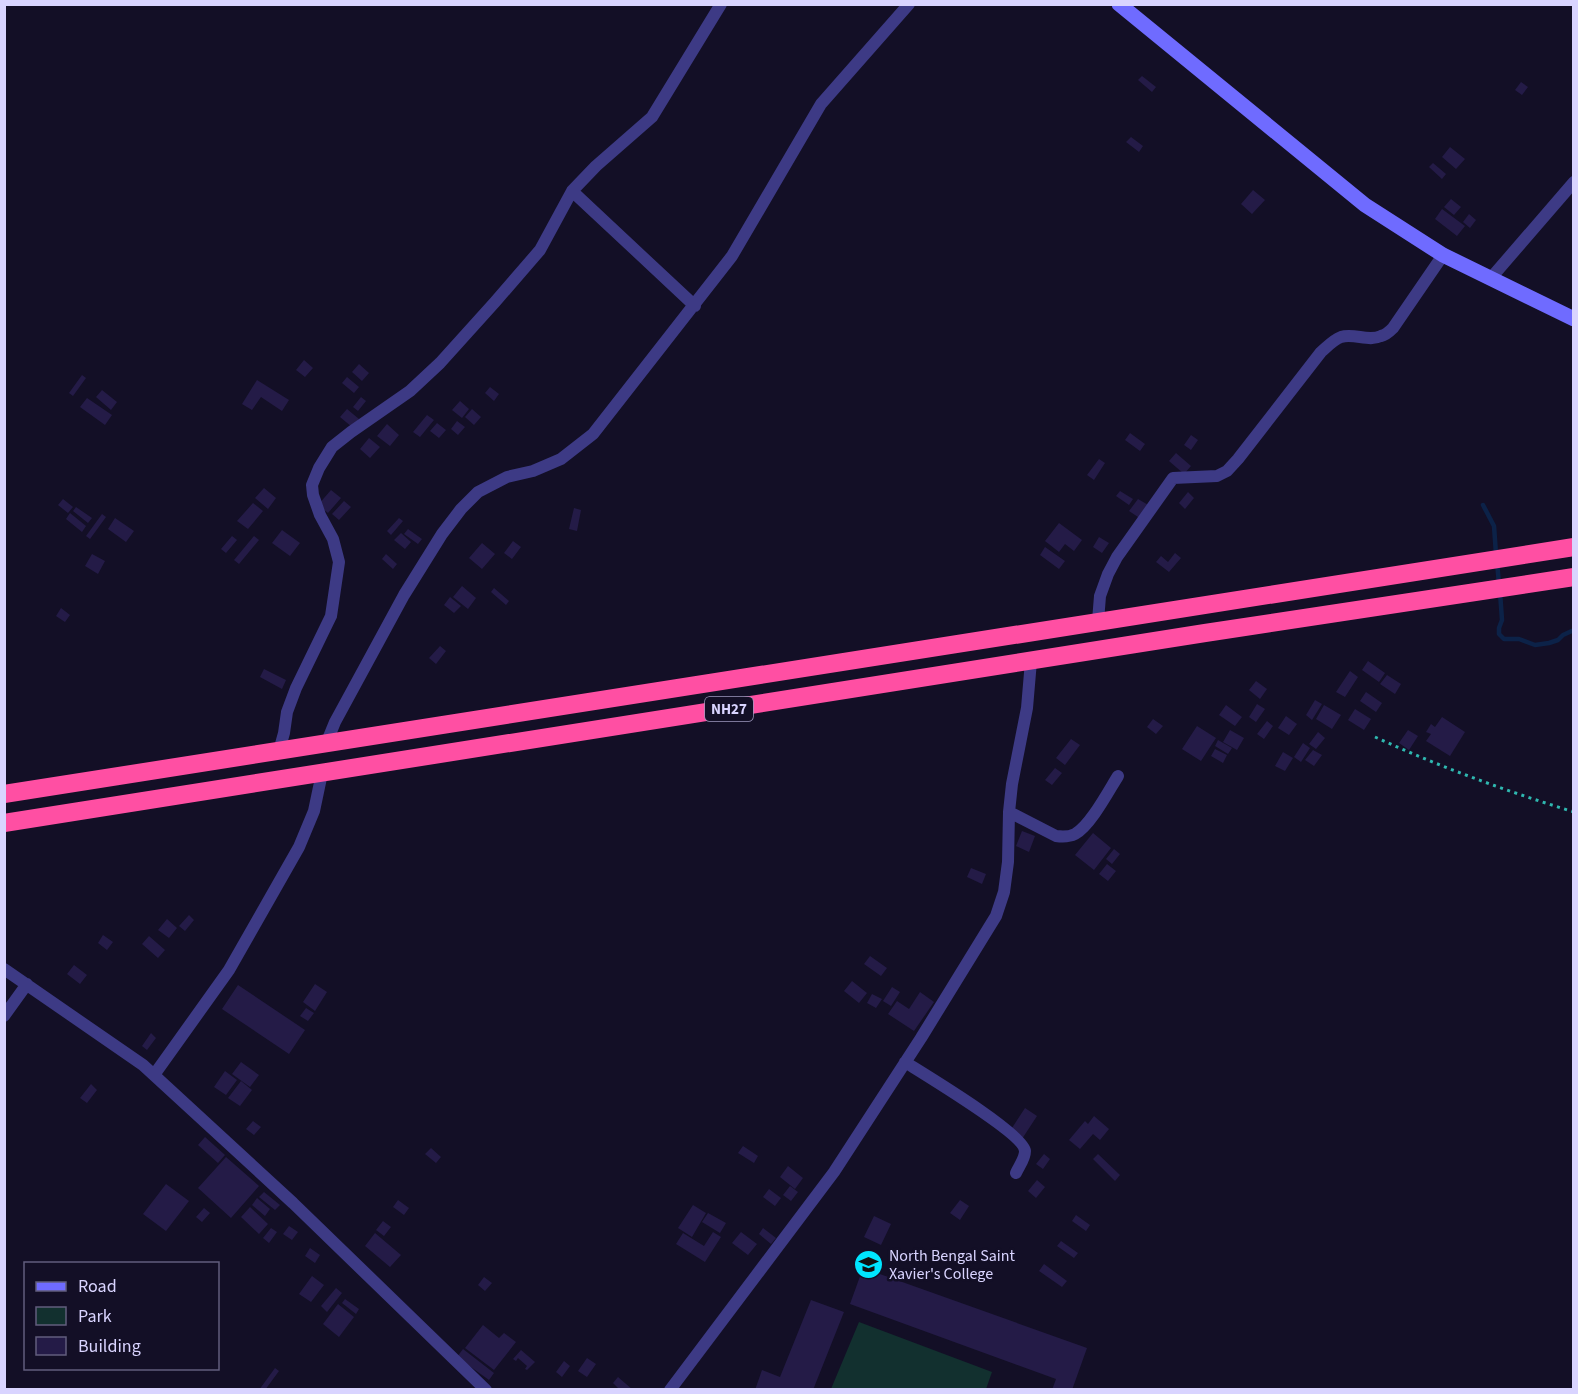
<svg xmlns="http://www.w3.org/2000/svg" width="1578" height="1394" font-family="'Source Sans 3',sans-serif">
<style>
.green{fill:#12302f}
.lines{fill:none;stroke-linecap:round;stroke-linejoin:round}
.stream{stroke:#0c2248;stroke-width:4.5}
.building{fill:#241b47}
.path{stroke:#2fb8b0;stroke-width:3;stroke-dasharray:3 4.5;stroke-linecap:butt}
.street{stroke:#3d3a85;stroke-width:12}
.secondary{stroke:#6f6bff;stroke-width:15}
.highway{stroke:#ff4fa3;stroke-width:18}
.labels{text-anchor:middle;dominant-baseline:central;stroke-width:5;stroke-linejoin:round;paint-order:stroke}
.shield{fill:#130f26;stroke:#9e99be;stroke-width:1.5}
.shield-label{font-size:15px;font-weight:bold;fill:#d9d4ff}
.poi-label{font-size:16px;fill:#d9d4ff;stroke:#130f26;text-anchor:start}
</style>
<rect width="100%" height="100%" fill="#130f26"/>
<path class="green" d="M859 1322 992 1372 986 1389H831Z"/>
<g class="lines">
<path class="stream" d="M1483 505 1494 526 1496 554
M1497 562 1499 584
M1500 592 1502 620 1499 628V634L1504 639H1519L1535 645 1549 643 1558 640 1563 635 1574 630"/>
</g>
<path class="building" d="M1142 76 1156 87 1152 92 1138 80Z
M1521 82 1528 87 1522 95 1515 90Z
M1131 137 1143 146 1139 152 1126 142Z
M1450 147 1465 159 1456 169 1442 157Z
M1433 163 1446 174 1442 179 1429 167Z
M1253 190 1265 200 1252 214 1241 204Z
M1451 199 1461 207 1454 215 1444 207Z
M1442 209 1465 226 1457 236 1435 219Z
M1469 214 1476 220 1470 228 1463 222Z
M304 360 313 368 305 377 296 370Z
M359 364 369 373 362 381 352 372Z
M82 375 86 378 73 396 69 393Z
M347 377 359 387 354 393 342 383Z
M257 380 289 400 282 411 261 397 252 410 242 404Z
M490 387 499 394 494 401 485 393Z
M102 390 117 402 111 410 96 397Z
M361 397 366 401 358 411 353 407Z
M87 398 112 415 105 425 80 407Z
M460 401 469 409 462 418 452 410Z
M347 409 359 419 352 427 340 417Z
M472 409 481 417 474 425 465 417Z
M427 415 434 420 420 437 413 432Z
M457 421 465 427 458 435 451 429Z
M437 423 446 430 439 438 430 431Z
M387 424 399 435 390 446 377 436Z
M1130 433 1145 444 1140 451 1125 440Z
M1191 435 1198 440 1191 450 1184 445Z
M369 438 380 447 370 458 360 449Z
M1176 453 1191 466 1184 474 1169 461Z
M1099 459 1105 463 1094 480 1087 475Z
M264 488 276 498 268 509 255 498Z
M331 490 341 498 328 513 318 505Z
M1120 491 1133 499 1129 505 1116 496Z
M1188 492 1194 498 1185 509 1179 503Z
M63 499 73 507 68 513 58 505Z
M1138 499 1150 506 1141 519 1129 511Z
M344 501 351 507 339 520 332 514Z
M253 503 263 511 248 529 237 521Z
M76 507 92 518 88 523 73 511Z
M574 508 581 510 577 531 569 529Z
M70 513 86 526 82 532 66 519Z
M102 514 106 517 90 539 86 536Z
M115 518 134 531 126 542 108 529Z
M399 518 403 521 391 535 387 531Z
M1059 523 1082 540 1074 551 1065 544 1059 552 1045 541Z
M408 529 422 539 418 544 404 534Z
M282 530 300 543 290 556 272 543Z
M401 533 411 542 405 549 394 540Z
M232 536 237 540 226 553 221 549Z
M254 536 259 540 239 564 234 560Z
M1099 537 1109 543 1102 553 1093 547Z
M513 541 521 547 512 559 504 553Z
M482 543 495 554 482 569 469 558Z
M1045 547 1065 561 1059 569 1040 555Z
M1175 553 1181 558 1169 572 1156 562 1161 556 1168 562Z
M92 554 105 561 98 574 85 566Z
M386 554 397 564 393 569 382 559Z
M462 586 476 598 468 609 453 597Z
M494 588 509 601 506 605 491 592Z
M450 597 461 606 454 613 444 605Z
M61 608 70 615 65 622 56 616Z
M440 646 446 651 436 664 429 658Z
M1368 661 1385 673 1379 682 1362 670Z
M264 669 286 680 282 689 260 677Z
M1350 671 1358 677 1345 697 1336 692Z
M1387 675 1401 684 1395 694 1380 684Z
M1256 681 1267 689 1260 699 1249 690Z
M1366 692 1382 703 1376 712 1360 701Z
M1315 700 1322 704 1312 720 1306 715Z
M1257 704 1265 709 1256 722 1249 717Z
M1226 705 1242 717 1235 726 1219 715Z
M1324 705 1341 715 1332 729 1316 719Z
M1355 709 1371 719 1364 730 1348 720Z
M1286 716 1297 724 1289 735 1278 728Z
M1442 717 1465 732 1450 756 1426 741 1431 734 1426 732 1431 724 1435 727Z
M1153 719 1163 726 1156 734 1147 727Z
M1267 721 1273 726 1264 739 1257 734Z
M1197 726 1216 738 1201 761 1182 749Z
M1230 730 1244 738 1237 750 1223 742Z
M1408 730 1418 736 1409 750 1399 743Z
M1318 732 1325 738 1316 749 1309 744Z
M1071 739 1080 745 1065 765 1056 758Z
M1218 740 1232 748 1228 754 1215 746Z
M1303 743 1310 748 1301 762 1294 757Z
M1215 749 1227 755 1223 763 1211 756Z
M1313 750 1322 755 1314 766 1305 760Z
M1283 752 1293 758 1285 771 1275 766Z
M1055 768 1062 773 1052 785 1045 780Z
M1022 831 1035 836 1029 852 1016 846Z
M1093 833 1111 848 1094 870 1075 855Z
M1114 849 1120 854 1112 864 1106 859Z
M1107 864 1116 871 1108 881 1099 874Z
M971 868 986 874 982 884 967 877Z
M189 915 194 920 185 931 179 926Z
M167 919 177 928 169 938 158 930Z
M103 935 113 942 107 950 98 943Z
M149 936 165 950 158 958 142 944Z
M870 956 887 968 881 976 864 964Z
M74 965 87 975 80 984 67 974Z
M852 981 867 993 859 1003 844 991Z
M315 984 327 992 315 1011 303 1002Z
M238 985 305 1030 289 1054 222 1009Z
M892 987 900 992 891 1006 883 1001Z
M920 992 934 1002 914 1031 888 1014 897 1001 909 1009Z
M872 994 882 999 876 1008 867 1003Z
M306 1008 314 1013 308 1021 300 1016Z
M151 1033 156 1038 147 1050 142 1046Z
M241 1062 259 1075 250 1087 232 1074Z
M225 1071 237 1080 226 1095 214 1087Z
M241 1081 252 1090 240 1106 228 1098Z
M91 1084 97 1090 87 1103 80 1098Z
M1025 1108 1037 1116 1022 1139 1010 1131Z
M1094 1116 1109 1129 1100 1140 1093 1134 1080 1149 1069 1140 1085 1121 1088 1124Z
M253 1121 261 1127 254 1135 246 1129Z
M205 1137 225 1155 218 1163 198 1145Z
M743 1146 758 1156 754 1163 738 1153Z
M431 1148 441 1157 436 1163 425 1154Z
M1044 1154 1050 1159 1043 1169 1036 1164Z
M1098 1154 1120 1175 1115 1181 1093 1159Z
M226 1157 259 1186 231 1218 198 1188Z
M788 1166 803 1178 795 1189 780 1177Z
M1037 1180 1045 1187 1036 1198 1028 1191Z
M166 1184 189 1201 166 1231 143 1214Z
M790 1186 798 1192 791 1201 783 1195Z
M769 1189 781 1198 775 1206 763 1197Z
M264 1192 280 1205 275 1210 259 1197Z
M257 1198 270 1209 265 1216 252 1205Z
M398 1200 409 1208 404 1215 393 1207Z
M960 1200 969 1206 960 1220 950 1213Z
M693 1205 706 1213 692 1237 678 1228Z
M250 1207 268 1224 259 1234 241 1217Z
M204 1208 210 1213 202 1222 196 1217Z
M708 1213 726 1223 720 1233 702 1222Z
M1076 1215 1090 1225 1086 1231 1072 1221Z
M874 1216 891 1224 881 1245 864 1237Z
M383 1221 391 1227 384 1236 376 1230Z
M289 1226 298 1232 292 1240 283 1234Z
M271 1228 277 1232 269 1243 263 1238Z
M763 1228 776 1238 771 1244 759 1234Z
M713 1232 721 1237 705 1262 676 1244 683 1233 704 1246Z
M741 1232 757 1244 748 1255 732 1243Z
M375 1233 401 1255 390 1267 365 1246Z
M1061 1241 1078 1253 1074 1258 1057 1246Z
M310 1248 320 1255 315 1263 305 1256Z
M1044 1264 1067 1281 1062 1287 1039 1271Z
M863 1268 1087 1348 1072 1390H1052L1056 1379 850 1304Z
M312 1276 324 1285 311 1302 299 1294Z
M484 1277 492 1283 485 1291 478 1285Z
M336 1288 342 1293 327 1312 321 1306Z
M345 1299 359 1309 356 1314 342 1303Z
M811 1300 844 1312 813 1390H755L762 1370 780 1377Z
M338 1304 354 1317 339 1337 323 1324Z
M483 1325 499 1338 504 1333 516 1342 494 1370 465 1348Z
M463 1349 494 1373 489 1380 457 1357Z
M521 1350 535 1362 527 1370 525 1369 527 1366 518 1358 516 1361 513 1359Z
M587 1358 596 1364 587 1377 578 1371Z
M564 1361 570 1366 562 1377 556 1372Z
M275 1368 279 1371 265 1390H259Z
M618 1377 633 1390H620L613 1383Z"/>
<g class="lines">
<path class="path" d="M1375 737C1440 767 1506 791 1574 812"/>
<path class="street" d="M572 191 695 306
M1491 278 1574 182
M1098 621 1100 596 1108 574 1117 557 1173 478 1217 476 1227 471 1238 459 1321 352C1327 347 1333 340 1341 337 1354 333 1369 342 1381 336 1386 335 1390 331 1393 328L1443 255
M326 744 335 722 404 595 442 534 461 509 478 492 507 477 533 471 561 459 593 434 732 256 821 104 909 4
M279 751 284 733 287 712 296 688 331 616 339 562 333 539 320 515 313 495 312 485 319 468 332 447 351 432 410 391 440 363 495 302 540 250 572 191 596 166 652 117 721 4
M1009 812 1056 836C1063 837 1069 837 1075 834 1090 826 1108 792 1118 776
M4 969 143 1065 293 1203 486 1390
M4 1016 27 984
M905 1062C924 1074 1024 1134 1025 1151 1025 1159 1019 1166 1016 1173
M154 1075 229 970 299 847 314 811 322 773
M670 1390 834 1172 921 1038 996 916 1004 892 1008 862 1009 812 1012 784 1027 708 1031 661"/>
<path class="secondary" d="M1119 4 1365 205 1443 255 1574 319"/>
<path class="highway" d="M4 794 1574 547
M4 823 1205 633 1574 577"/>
</g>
<defs>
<symbol id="university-disc" viewBox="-11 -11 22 22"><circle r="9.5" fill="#00e5ff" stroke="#130f26"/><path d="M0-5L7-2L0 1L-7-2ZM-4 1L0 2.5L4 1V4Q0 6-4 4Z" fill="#111"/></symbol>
</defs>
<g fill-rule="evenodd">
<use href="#university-disc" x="852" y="1248" width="33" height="33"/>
</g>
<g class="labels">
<rect class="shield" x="705" y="697" width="48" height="24" rx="4.5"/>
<g class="shield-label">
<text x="729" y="709">NH27</text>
</g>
<g class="poi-label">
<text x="889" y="1256">North Bengal Saint<tspan x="889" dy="18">Xavier's College</tspan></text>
</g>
</g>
<rect width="1578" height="1394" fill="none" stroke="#d9d4ff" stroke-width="12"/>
<rect x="24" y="1262" width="195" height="108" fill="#130f26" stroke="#625e7d" stroke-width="1.5"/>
<rect x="36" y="1282" width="30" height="9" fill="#6f6bff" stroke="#625e7d" stroke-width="1.5"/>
<text x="78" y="1292" font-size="18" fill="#d9d4ff">Road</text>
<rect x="36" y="1307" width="30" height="18" fill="#12302f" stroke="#625e7d" stroke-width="1.5"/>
<text x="78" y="1322" font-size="18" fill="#d9d4ff">Park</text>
<rect x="36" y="1337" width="30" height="18" fill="#241b47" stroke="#625e7d" stroke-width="1.5"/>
<text x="78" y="1352" font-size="18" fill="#d9d4ff">Building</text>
</svg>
